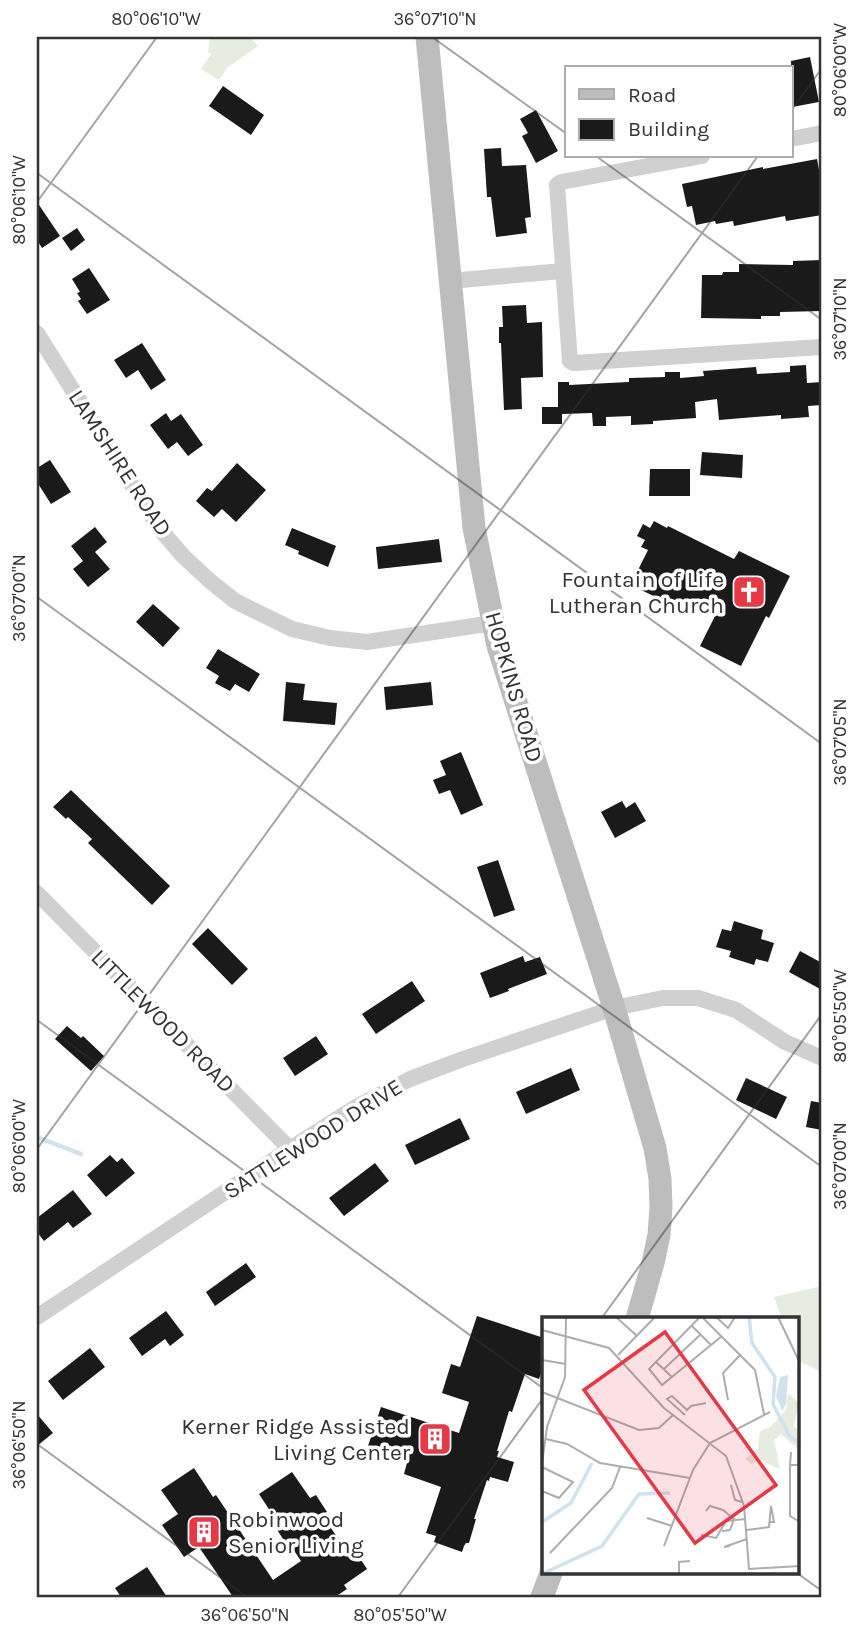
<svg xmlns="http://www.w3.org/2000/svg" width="859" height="1634" font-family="Karla,sans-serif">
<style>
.green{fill:#e6ecdf}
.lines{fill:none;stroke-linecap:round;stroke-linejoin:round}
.stream{stroke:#cfe2ee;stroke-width:4.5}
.building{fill:#1a1a1a}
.street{stroke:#d0d0d0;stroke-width:16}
.secondary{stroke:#bdbdbd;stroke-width:23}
.ticks{fill:none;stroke:#333;stroke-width:2;stroke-opacity:0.45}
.labels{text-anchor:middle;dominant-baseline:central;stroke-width:7;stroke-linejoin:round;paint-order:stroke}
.street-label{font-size:23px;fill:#333;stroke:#fff}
.poi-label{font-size:23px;fill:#333;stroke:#fff;text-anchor:end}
.inset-river{fill:none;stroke:#cfe2ee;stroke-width:3.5}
.inset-road{fill:none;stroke:#adadad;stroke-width:2}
.view{fill:#e63946;fill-opacity:0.15;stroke:#e63946;stroke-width:3.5}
.inset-edge{fill:none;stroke:#333;stroke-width:3.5}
.neatline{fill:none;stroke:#333;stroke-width:2.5}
.ticks-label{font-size:18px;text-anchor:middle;fill:#333}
</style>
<rect width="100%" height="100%" fill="#fff"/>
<path class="green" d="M210 37H250L258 46 228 67 219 80 201 69 211 54 208 52Z
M818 1287H822V1372L798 1361V1319H782L774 1297Z"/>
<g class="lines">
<path class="stream" d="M37 1137 81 1154"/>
</g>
<path class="building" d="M810 57 819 102 792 107 791 61Z
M223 86 264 115 251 135 209 106Z
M536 110 558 151 536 163 522 136 528 133 520 119Z
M501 148 502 166 526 165 531 217 525 218 527 233 496 237 491 197H487L484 149Z
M817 159 822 186V215L786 221 785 216 734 226 733 221 716 224 715 221 696 225 692 206 687 207 682 184 763 167V169Z
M37 202 60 236 42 248 37 240Z
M77 228 85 240 71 251 62 238Z
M822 260V311L780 312V316H761V319L701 318 702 275H722L723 272H739V264L793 265V261Z
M89 268 110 300 87 314 78 301 81 299 77 293 80 292 72 279Z
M526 305 527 323 542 322 543 377 521 378 522 409 504 410 501 343H499V327H503L502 306Z
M142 343 166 380 151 390 138 370 126 378 114 360Z
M806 365 807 383 822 382V405L808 406 809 417 781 419V415L719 420 717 399 695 402 696 418 653 421V424L631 425V416L606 417V426H593L592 413 562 414V424H542V407H558V382H569V385L629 382V378L665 377V372H680V378L704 376 703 371 756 367 757 374 790 372V366Z
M166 413 171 421 181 414 203 445 188 456 177 442 168 449 150 425Z
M702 452 743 455 742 478 700 475Z
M50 460 71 492 51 504 37 482V468Z
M237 463 266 490 236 522 222 509 214 517 196 501 207 488 212 491Z
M650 469H690V496H649Z
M654 521 667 528 668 526 734 559 739 551 790 576 769 618 766 616 741 666 700 646 715 616 684 600 680 609 633 586 639 575 636 574 648 550 641 547 645 540 637 536 643 524 650 528Z
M95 527 107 542 95 552 110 569 88 587 73 569 83 561 71 546Z
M292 528 336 546 328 567 298 554 299 551 285 545Z
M439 539 442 562 378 569 376 547Z
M153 604 180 628 163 647 136 622Z
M218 649 260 674 249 692 235 684 230 691 215 683 219 676 206 668Z
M286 682 305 684 303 700 337 703 335 725 283 721Z
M431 682 433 705 386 710 384 687Z
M461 752 483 805 461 815 450 790 439 794 433 780 446 775 440 761Z
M71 790 170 886 152 905 88 843 92 839 68 817 66 819 53 807Z
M622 801 626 808 635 802 646 821 615 838 601 812Z
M498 860 515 910 494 917 477 867Z
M734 921 763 930 761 939 774 943 768 962 756 959 754 965 729 957 731 951 716 947 722 929 731 931Z
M208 928 248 969 232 985 192 944Z
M800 951 822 963V990L789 972Z
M523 956 525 962 540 957 547 974 508 989 509 991 490 998 480 973Z
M412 981 425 1001 376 1034 362 1014Z
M67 1026 81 1038 83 1036 104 1056 91 1071 55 1039Z
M316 1036 328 1054 295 1076 283 1058Z
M571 1068 580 1090 526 1114 516 1092Z
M746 1078 787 1097 776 1119 736 1100Z
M811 1101 822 1103V1130L806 1127Z
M460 1118 470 1139 415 1165 405 1145Z
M110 1155 117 1162 122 1158 135 1173 106 1197 87 1175Z
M375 1163 389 1181 344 1216 329 1198Z
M73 1190 92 1214 73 1228 68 1222 44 1241 37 1232V1218Z
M246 1263 256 1277 215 1306 206 1292Z
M166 1311 184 1335 170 1346 165 1339 142 1356 129 1338Z
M477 1316 544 1338V1365L539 1379 525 1374 512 1412 509 1411 497 1451H499L497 1457 514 1462 508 1482 490 1477 489 1481 487 1480 474 1519H476L469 1543H466L464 1546 462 1552 434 1542 436 1536 426 1533 441 1487 404 1474 408 1459 368 1446 381 1407 459 1433 469 1402 442 1393 451 1364 460 1367Z
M90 1348 105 1367 63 1400 48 1381Z
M37 1414 53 1433 37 1446Z
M194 1468 213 1497 216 1495 273 1580 301 1561 287 1540 285 1542 272 1522 276 1520 259 1494 292 1472 310 1498 316 1495 327 1512 322 1515 348 1553 354 1549 367 1569 344 1585 347 1589 335 1597H233L199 1547 184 1557 162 1525 178 1514 161 1490Z
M147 1567 167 1597H121L115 1588Z"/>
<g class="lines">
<path class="street" d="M791 139 822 133
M702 156 561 182 557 185 570 361 574 363 822 347
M449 281 563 271
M37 333 159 528 183 556 210 581 235 601 292 629 330 638 367 642 493 623
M37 893 290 1149
M37 1317 290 1149 356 1107 410 1079 463 1059 614 1008 663 998H698L736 1010 785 1042 822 1058"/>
<path class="secondary" d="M427 37 474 528 498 646 614 1008 655 1148 660 1179 661 1207 659 1235 653 1263 637 1319
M542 1597 551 1573"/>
</g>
<path class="ticks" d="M432 37 567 134M791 111 822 68M596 156 822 320M37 173 822 744M37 202 157 37M37 597 822 1167M37 1020 544 1389M37 1149 758 156M601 1319 822 1014M37 1444 247 1597M797 1573 822 1591M398 1597 544 1397"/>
<defs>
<symbol id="church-square" viewBox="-11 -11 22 22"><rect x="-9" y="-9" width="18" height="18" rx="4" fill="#e63946" stroke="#fff"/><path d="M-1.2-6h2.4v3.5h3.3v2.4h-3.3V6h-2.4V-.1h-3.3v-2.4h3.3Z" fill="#fff"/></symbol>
<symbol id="building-square" viewBox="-11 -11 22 22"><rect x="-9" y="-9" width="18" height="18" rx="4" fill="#e63946" stroke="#fff"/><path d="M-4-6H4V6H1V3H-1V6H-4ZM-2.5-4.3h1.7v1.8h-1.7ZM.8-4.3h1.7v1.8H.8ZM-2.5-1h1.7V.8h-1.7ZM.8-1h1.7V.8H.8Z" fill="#fff"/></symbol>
</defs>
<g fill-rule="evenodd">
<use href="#church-square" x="730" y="573" width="38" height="38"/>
<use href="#building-square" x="416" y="1420" width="38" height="38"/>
<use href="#building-square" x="185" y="1513" width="38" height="38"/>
</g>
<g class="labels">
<g class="street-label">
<text transform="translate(120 463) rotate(57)">LAMSHIRE ROAD</text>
<text transform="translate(514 687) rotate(74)">HOPKINS ROAD</text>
<text transform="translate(163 1021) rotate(45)">LITTLEWOOD ROAD</text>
<text transform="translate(313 1139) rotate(-32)">SATTLEWOOD DRIVE</text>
</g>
<g class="poi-label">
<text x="724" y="579">Fountain of Life<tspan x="724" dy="26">Lutheran Church</tspan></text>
<text x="410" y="1426">Kerner Ridge Assisted<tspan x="410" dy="26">Living Center</tspan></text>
<text x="228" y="1519" text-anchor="start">Robinwood<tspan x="228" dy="26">Senior Living</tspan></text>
</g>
</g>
<g transform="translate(542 1317)">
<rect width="257" height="257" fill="#fff"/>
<path d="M246 76 257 86 252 109 257 115V133L239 117 232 123 238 152 220 144 209 147 203 142 216 132 218 114 228 110 244 93Z" fill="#e6ecdf"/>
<path d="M246 58 244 87 240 94 234 79 238 60Z" fill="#cfe2ee"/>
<path class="inset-river" d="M207 0 210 26 233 60 231 87 248 120 258 126M0 205 29 186 50 146M0 257 60 229 97 177 128 176"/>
<path class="inset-road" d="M74 0 95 19M158 0 107 52 120 68 180 19M160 0 213 53 222 97M174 0 186 11 193 0M236 0 257 44M150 9 169 28M0 13 67 31 122 91 184 139 202 189 207 252 258 249M76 38 113 0M0 43 24 47M114 45 130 60M122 52 159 17M0 75 97 113 117 111 131 98M186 83 181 56 199 37M144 94 149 89 164 86M143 98 125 82 130 79 145 93M4 122 25 127 58 146 148 161M249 135 248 148H258M0 146 5 110 23 60 24 0M248 148V199L258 205M0 150 31 165 17 181 0 174M189 168 193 183 200 185M164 194 168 189 181 193 192 202 188 213 180 214M105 201 130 209M205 213 227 210 229 189 232 205H227M159 218 174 221 184 204 203 202M122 229 151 153 168 126 228 95M188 229 182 230 205 222M8 236 70 171 78 150M137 257V245L148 244"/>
<path class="view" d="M123 15 234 168 153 226 42 73Z"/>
<rect width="257" height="257" class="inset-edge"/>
</g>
<rect width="859" height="1634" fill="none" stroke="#ffffff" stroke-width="77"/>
<rect x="565" y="66" width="228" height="91" fill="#ffffff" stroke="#adadad" stroke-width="2"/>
<rect x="579" y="89" width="35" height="10" fill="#bdbdbd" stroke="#adadad" stroke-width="2"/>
<text x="628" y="102" font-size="21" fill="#333333">Road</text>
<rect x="579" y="119" width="35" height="21" fill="#1a1a1a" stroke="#adadad" stroke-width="2"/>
<text x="628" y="136" font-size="21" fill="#333333">Building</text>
<rect x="38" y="38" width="782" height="1558" class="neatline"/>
<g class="ticks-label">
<text x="156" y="25">80°06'10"W</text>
<text x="435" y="25">36°07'10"N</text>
<text transform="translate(840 70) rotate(-90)" y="6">80°06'00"W</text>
<text transform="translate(19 200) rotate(-90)" y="6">80°06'10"W</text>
<text transform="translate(840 319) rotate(-90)" y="6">36°07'10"N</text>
<text transform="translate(19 598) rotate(-90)" y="6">36°07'00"N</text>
<text transform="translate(840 742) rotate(-90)" y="6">36°07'05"N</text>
<text transform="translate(840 1016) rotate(-90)" y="6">80°05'50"W</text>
<text transform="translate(19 1146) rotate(-90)" y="6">80°06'00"W</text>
<text transform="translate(840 1166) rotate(-90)" y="6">36°07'00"N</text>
<text transform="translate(19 1445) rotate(-90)" y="6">36°06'50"N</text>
<text x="245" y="1621">36°06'50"N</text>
<text x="400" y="1621">80°05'50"W</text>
</g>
</svg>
